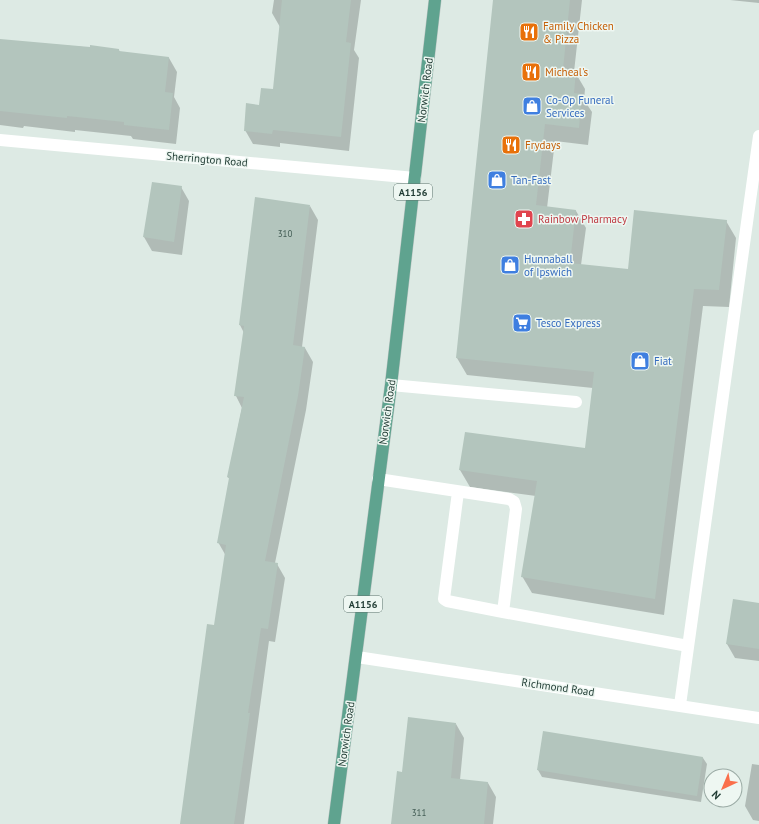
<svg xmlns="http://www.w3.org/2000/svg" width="759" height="824" font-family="'PT Sans',sans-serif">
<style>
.shadow{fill:#0003}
.building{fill:#b3c5bd}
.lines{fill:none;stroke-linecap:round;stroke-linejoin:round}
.primary-casing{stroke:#bcc4c2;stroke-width:13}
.service{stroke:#fff;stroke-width:12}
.minor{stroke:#fff;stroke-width:12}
.primary{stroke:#5fa38f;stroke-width:12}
.labels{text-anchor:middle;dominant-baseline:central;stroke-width:3;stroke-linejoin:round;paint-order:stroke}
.number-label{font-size:9px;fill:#435d55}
.shield{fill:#eef7f2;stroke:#5c736c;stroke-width:1}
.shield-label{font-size:10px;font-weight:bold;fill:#1e3a32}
.food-label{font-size:11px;fill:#c56008;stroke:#eef7f2;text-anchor:start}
.street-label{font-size:11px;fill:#1e3a32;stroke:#eef7f2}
.shop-label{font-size:11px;fill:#366cbe;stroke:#eef7f2;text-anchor:start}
.health-label{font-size:11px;fill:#be3a42;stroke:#eef7f2;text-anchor:start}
</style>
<rect width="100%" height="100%" fill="#ddeae4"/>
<path class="shadow" d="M274 0H361L354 50 359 58 349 151 280 143V147L253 144 245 130 260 106 274 91 280 27 272 13Z
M495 0H582L574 72H575L585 89 584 100 592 112 588 145 555 141 547 208 576 211 586 228 581 265 629 270 726 221 736 238 729 307 703 306 664 615 532 593 522 576 536 496 470 487 460 470 586 449 593 388 467 375 457 358Z
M730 0H759V3Z
M0 40 119 50 120 52 169 58 177 72 174 97 180 108 176 144 133 139 131 136 75 130V132L24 126 23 128 0 125Z
M181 187 189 201 182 255 152 251 144 237Z
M310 206 318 220 302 347 305 348 313 362 306 410 275 563 277 564 285 578 275 642 269 641 244 824H181L215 627 226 556 218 542 230 480 228 477 242 408 236 396 244 333 240 325Z
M759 604V661L735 658 727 644Z
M456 724 464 738 460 780 488 783 496 797 493 824H392L403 773Z
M703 758 707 764 701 802 542 777 538 770Z
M752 764 759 765V821L753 820 745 806Z"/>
<path class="building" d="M282 0H351L346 42 351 43 341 137 273 130 272 134 244 131 246 103 259 105 261 88 273 89Z
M493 0H570L563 69 576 71 574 93 582 94 579 128 545 124 536 205 576 210 570 263 628 269 634 210 727 220 719 290 694 289 655 599 521 577 537 481 459 470 465 432 585 448 594 372 456 358Z
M0 39 90 47V45L119 49V51L169 57 165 92 173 93 169 130 124 125V122L67 116V118L0 111Z
M152 182 182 186 174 242 143 237Z
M255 197 310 205 293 345 305 347 298 396 265 561 278 563 268 629 261 628 248 713H250L234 824H180L207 624 214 625 226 545 217 543 229 478 227 477 244 397 234 396 244 326 239 325Z
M733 599 759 603V649L726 644Z
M408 717 456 723 451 778 488 782 484 824H391L397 771 402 772Z
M543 731 703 757 697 796 537 770Z"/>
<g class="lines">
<defs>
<path id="primary" d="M334 824 391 385 435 0"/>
</defs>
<use href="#primary" class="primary-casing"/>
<path class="service" d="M391 385 576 402
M378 479 509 499 514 502 516 509 503 612 688 646
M458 492 444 599 447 601 503 612
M680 705 759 136"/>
<path class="minor" d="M0 140 415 178
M357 657 759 718"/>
<use href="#primary" class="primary"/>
</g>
<defs>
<symbol id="restaurant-square" viewBox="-11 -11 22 22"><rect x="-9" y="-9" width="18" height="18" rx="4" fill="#e8710a" stroke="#eef7f2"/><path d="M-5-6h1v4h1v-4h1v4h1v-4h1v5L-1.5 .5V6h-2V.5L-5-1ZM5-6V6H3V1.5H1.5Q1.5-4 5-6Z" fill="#fff"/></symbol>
<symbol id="shop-square" viewBox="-11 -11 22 22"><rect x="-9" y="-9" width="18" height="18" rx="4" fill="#3f7fe0" stroke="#eef7f2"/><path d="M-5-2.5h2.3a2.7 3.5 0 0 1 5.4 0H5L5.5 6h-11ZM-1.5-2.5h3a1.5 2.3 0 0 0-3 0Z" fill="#fff"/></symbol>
<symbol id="pharmacy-square" viewBox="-11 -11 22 22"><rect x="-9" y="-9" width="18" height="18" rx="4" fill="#e0444e" stroke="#eef7f2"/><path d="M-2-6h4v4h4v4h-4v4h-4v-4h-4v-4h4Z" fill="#fff"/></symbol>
<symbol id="supermarket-square" viewBox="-11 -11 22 22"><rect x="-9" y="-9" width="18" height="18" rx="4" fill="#3f7fe0" stroke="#eef7f2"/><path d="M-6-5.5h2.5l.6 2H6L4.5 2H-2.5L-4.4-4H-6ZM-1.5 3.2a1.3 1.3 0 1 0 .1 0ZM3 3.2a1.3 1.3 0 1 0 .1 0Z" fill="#fff"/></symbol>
</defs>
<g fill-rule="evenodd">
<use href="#restaurant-square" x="518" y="21" width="22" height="22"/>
<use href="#restaurant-square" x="520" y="61" width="22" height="22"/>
<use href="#shop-square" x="521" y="95" width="22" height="22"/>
<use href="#restaurant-square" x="500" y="134" width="22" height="22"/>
<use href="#shop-square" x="486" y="169" width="22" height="22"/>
<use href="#pharmacy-square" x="513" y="208" width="22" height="22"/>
<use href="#shop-square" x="499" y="254" width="22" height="22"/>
<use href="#supermarket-square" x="511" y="312" width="22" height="22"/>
<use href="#shop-square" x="629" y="350" width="22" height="22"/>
</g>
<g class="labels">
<g class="number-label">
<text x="285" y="233">310</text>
<text x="419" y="812">311</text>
</g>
<g class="shield">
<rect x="394" y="184" width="38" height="16" rx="3"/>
<rect x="344" y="596" width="38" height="16" rx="3"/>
</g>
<g class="shield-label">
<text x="413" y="192">A1156</text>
<text x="363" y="604">A1156</text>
</g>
<g class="food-label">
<text x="543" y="26">Family Chicken<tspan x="543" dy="13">&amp; Pizza</tspan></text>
<text x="545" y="72">Micheal's</text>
<text x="525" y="145">Frydays</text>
</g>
<g class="street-label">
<text transform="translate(425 90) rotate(-83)">Norwich Road</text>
<text transform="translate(207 159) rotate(5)">Sherrington Road</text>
<text transform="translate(387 412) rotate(-82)">Norwich Road</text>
<text transform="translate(558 687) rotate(8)">Richmond Road</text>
<text transform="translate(346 734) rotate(-82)">Norwich Road</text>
</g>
<g class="shop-label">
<text x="546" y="100">Co-Op Funeral<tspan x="546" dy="13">Services</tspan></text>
<text x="511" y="180">Tan-Fast</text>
<text x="524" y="259">Hunnaball<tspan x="524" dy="13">of Ipswich</tspan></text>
<text x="536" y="323">Tesco Express</text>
<text x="654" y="361">Fiat</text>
</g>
<g class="health-label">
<text x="538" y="219">Rainbow Pharmacy</text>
</g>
</g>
<g transform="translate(723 788) rotate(224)"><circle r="19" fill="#eef7f2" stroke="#9baba5"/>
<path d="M0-3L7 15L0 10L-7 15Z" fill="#fa6f4b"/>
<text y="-6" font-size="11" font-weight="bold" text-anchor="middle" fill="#1e3a32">N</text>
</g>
</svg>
